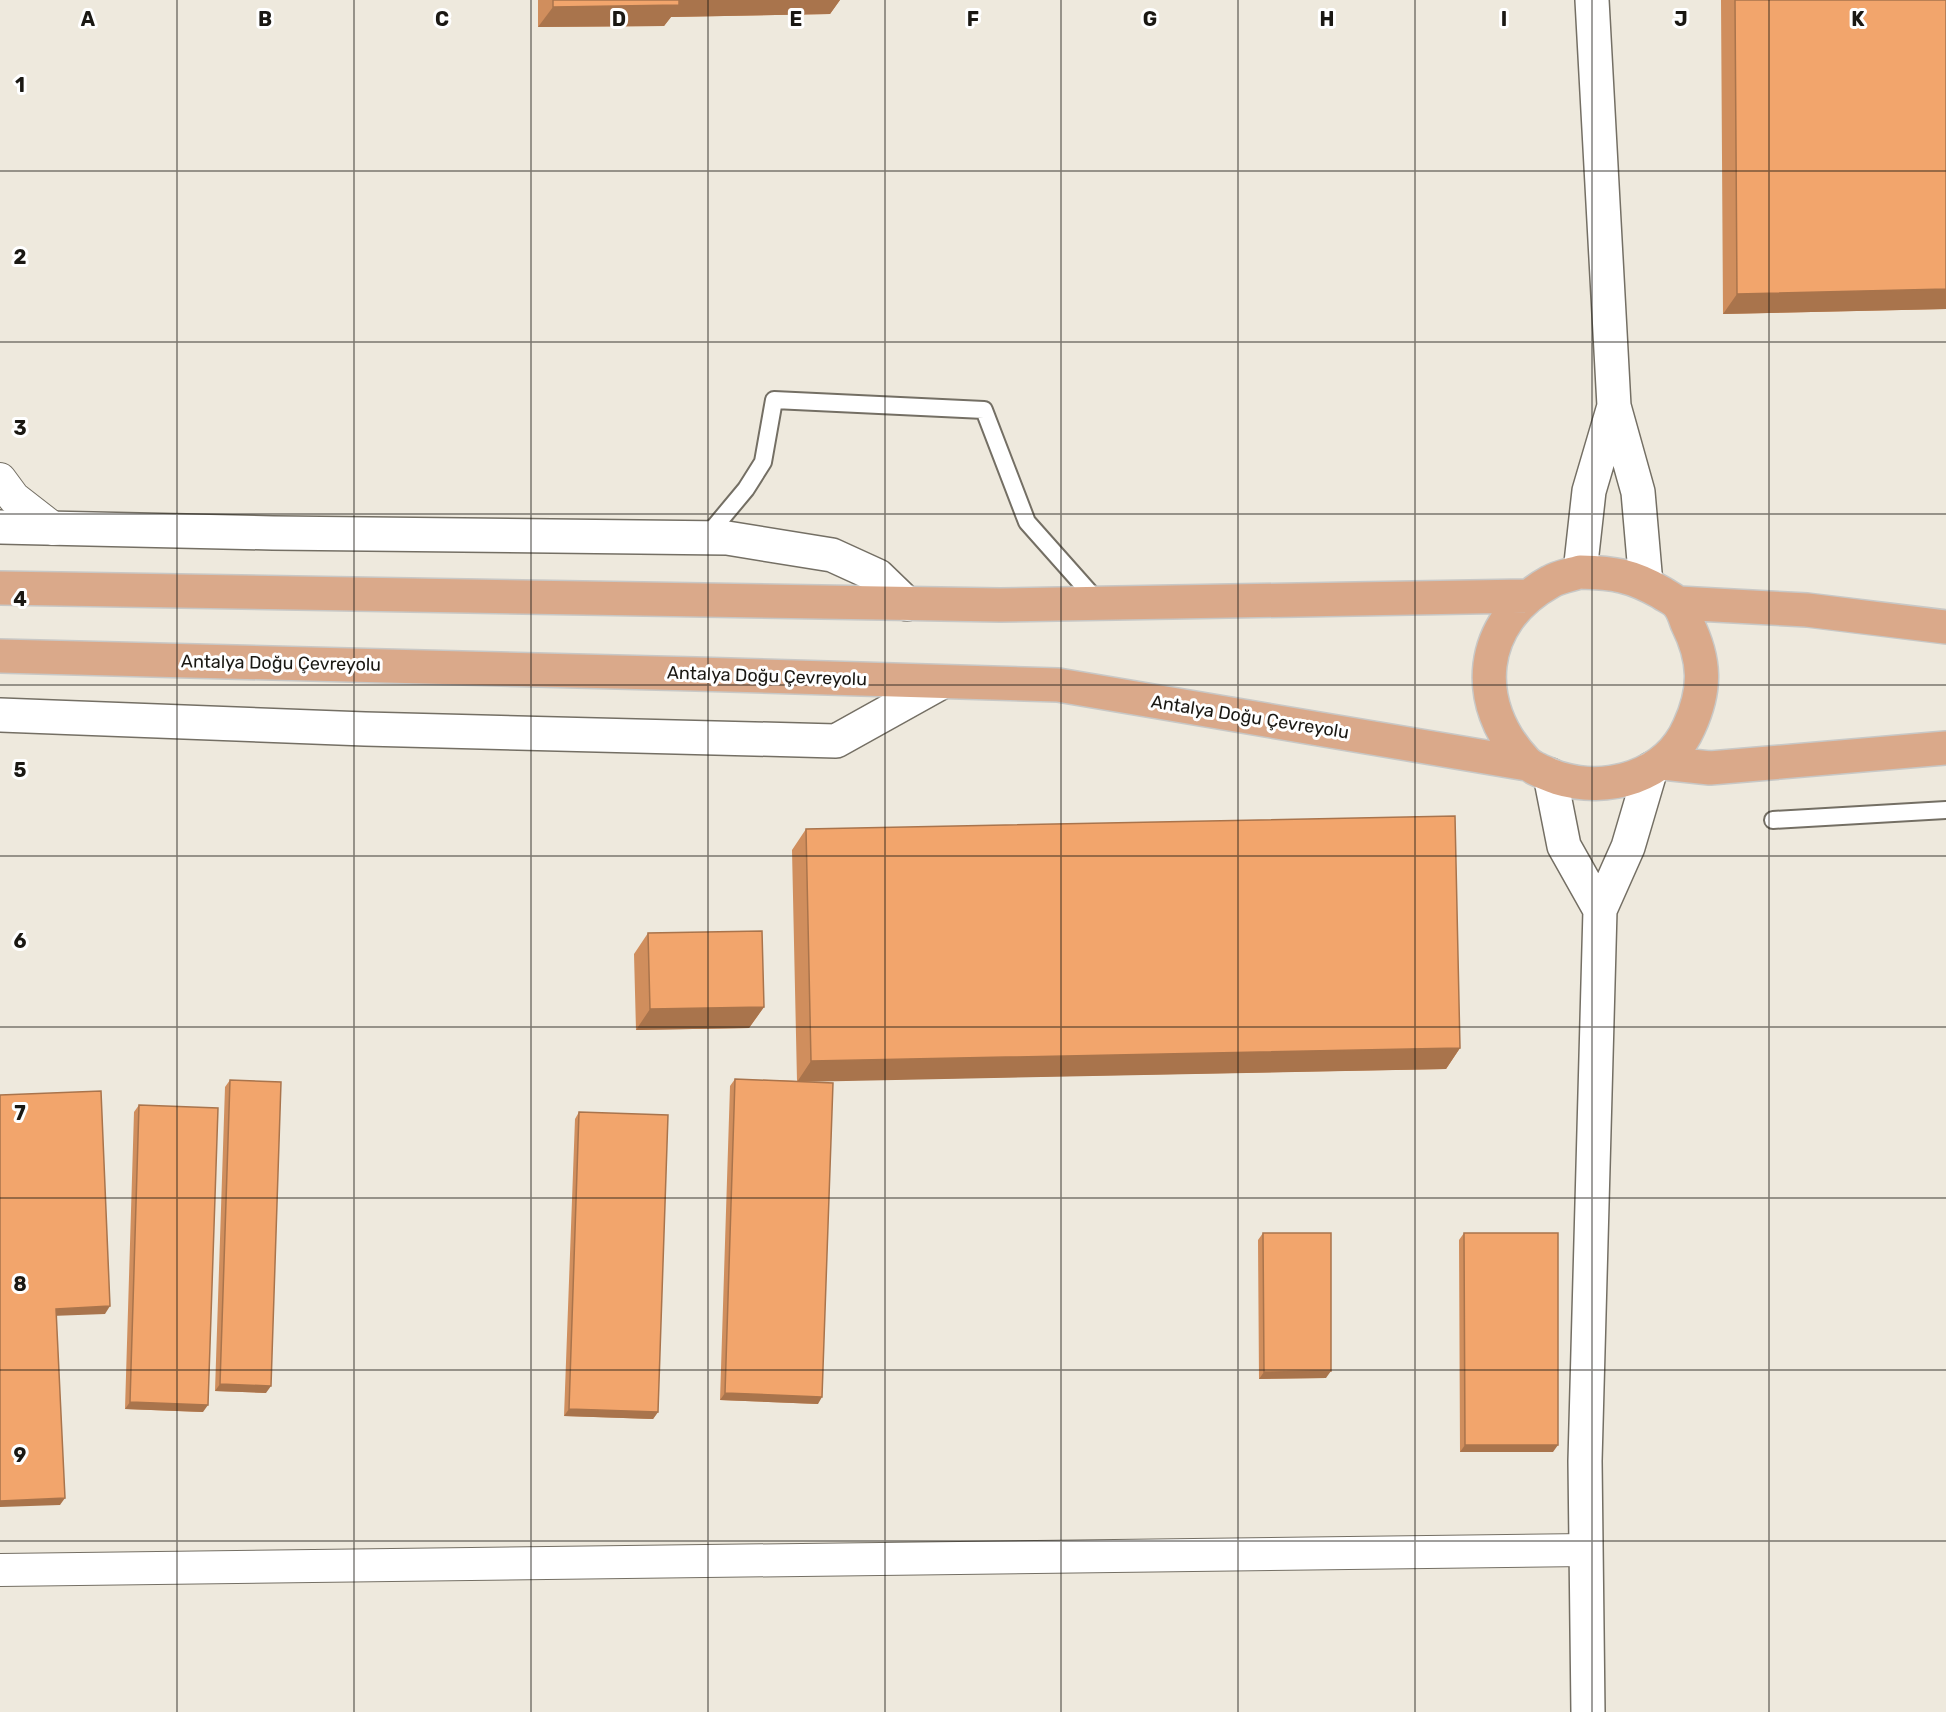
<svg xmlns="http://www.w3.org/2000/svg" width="1946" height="1712" font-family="Rubik,sans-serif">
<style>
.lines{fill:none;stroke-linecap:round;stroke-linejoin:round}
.service-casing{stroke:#746f64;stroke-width:20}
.minor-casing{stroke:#746f64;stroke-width:34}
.tertiary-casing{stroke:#746f64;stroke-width:36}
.primary-casing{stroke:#c8c8c6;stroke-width:36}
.service{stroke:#fff;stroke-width:16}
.minor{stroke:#fff;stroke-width:32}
.tertiary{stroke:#fff;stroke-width:33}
.primary{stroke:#daa98a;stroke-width:33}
.wall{fill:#d08e5d}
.shaded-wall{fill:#a9744c}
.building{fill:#f2a56c;stroke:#a9744c;stroke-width:1.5}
.grid{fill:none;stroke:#1a1813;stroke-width:1.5;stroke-opacity:0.55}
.labels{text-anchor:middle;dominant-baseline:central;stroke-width:6;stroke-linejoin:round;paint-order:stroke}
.street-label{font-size:18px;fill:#1a1813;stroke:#fff}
.grid-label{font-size:20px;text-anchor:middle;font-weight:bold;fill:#1a1813;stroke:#fff;stroke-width:6;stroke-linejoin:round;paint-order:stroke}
</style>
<rect width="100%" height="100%" fill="#eee9dd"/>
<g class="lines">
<defs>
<path id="service" d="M706 537 746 489 763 462 774 400 984 410 1027 522 1099 603
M1773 820 1946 810"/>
<path id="minor" d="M0 479 14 498 54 529
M0 1570 1586 1550"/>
<path id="tertiary" d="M1592 0 1614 406 1638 492 1646 584
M0 527 273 533 727 538 832 555 878 576 907 604
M1580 572 1589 491 1614 406
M0 715 365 729 836 741 942 682
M1550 775 1564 846 1600 910
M1588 1712 1585 1461 1600 910 1628 847 1651 769"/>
<path id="primary" d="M1580 572C1614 573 1631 575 1662 593 1666 596 1673 599 1677 603 1682 608 1685 617 1687 623 1706 661 1706 690 1689 727 1667 777 1607 793 1558 778 1548 774 1533 769 1526 762 1470 703 1478 622 1550 582 1558 577 1570 575 1580 572Z
M0 588 1000 605 1528 596
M1678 603 1807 610 1946 627
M0 656 696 674 1058 685 1527 764
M1663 763 1710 768 1946 748"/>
</defs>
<use href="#service" class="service-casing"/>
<use href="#minor" class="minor-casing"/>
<use href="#tertiary" class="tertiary-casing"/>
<use href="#primary" class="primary-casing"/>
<use href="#service" class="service"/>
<use href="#minor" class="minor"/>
<use href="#tertiary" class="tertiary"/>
<use href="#primary" class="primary"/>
</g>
<path class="wall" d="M538 0H840L830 14 671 17 664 26 538 27Z
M1721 0H1946V309L1723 314Z
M806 829 1460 1048 1446 1069 805 1081 818 1404 720 1400 730 1086 735 1079 797 1081 792 850Z
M648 933 764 1007 749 1028 636 1030 634 954Z
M230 1080 266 1393 215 1391 225 1087Z
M139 1105 203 1412 125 1409 134 1112Z
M579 1112 658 1412 653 1419 564 1416 575 1119Z
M1263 1233 1326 1378 1259 1379 1258 1240Z
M1464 1233 1553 1452H1460L1459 1240Z"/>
<path class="shaded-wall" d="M676 0H840L830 14 671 17 664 26 538 27 553 7Z
M1946 289V309L1723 314 1737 294Z
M764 1007 749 1028 636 1030 650 1009Z
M1460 1048 1446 1069 797 1082 811 1061Z
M110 1306 105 1314 51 1316 56 1309Z
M1331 1371 1326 1378 1259 1379 1264 1372Z
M220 1384 271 1386 266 1393 215 1391Z
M725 1393 822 1397 818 1404 720 1400Z
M130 1402 208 1405 203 1412 125 1409Z
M569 1409 658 1412 653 1419 564 1416Z
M1465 1445H1558L1553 1452H1460Z
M65 1498 60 1505 0 1507V1501Z"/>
<path class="building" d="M553 0H679V5L553 7Z
M1735 0H1946V289L1737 294Z
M1455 816 1460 1048 811 1061 806 829Z
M762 931 764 1007 650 1009 648 933Z
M735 1079 833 1083 822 1397 725 1393Z
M230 1080 281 1082 271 1386 220 1384Z
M101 1091 110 1306 56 1309 65 1498 0 1501V1095Z
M139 1105 218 1108 208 1405 130 1402Z
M579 1112 668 1115 658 1412 569 1409Z
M1263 1233H1331V1371L1264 1372Z
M1464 1233H1558V1445H1465Z"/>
<path class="grid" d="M177 0V1712M354 0V1712M531 0V1712M708 0V1712M885 0V1712M1061 0V1712M1238 0V1712M1415 0V1712M1592 0V1712M1769 0V1712M0 171H1946M0 342H1946M0 514H1946M0 685H1946M0 856H1946M0 1027H1946M0 1198H1946M0 1370H1946M0 1541H1946"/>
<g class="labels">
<g class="street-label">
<text transform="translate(281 663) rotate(1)">Antalya Doğu Çevreyolu</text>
<text transform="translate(767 676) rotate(2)">Antalya Doğu Çevreyolu</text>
<text transform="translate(1250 717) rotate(9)">Antalya Doğu Çevreyolu</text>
</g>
</g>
<g class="grid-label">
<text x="88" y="26">A</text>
<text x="265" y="26">B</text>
<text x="442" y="26">C</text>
<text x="619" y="26">D</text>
<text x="796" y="26">E</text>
<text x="973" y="26">F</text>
<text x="1150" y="26">G</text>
<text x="1327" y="26">H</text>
<text x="1504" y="26">I</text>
<text x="1681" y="26">J</text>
<text x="1858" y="26">K</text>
<text x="20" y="92">1</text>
<text x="20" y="264">2</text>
<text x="20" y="435">3</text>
<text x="20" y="606">4</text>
<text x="20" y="777">5</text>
<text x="20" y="948">6</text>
<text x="20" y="1120">7</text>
<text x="20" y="1291">8</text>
<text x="20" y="1462">9</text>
</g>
</svg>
